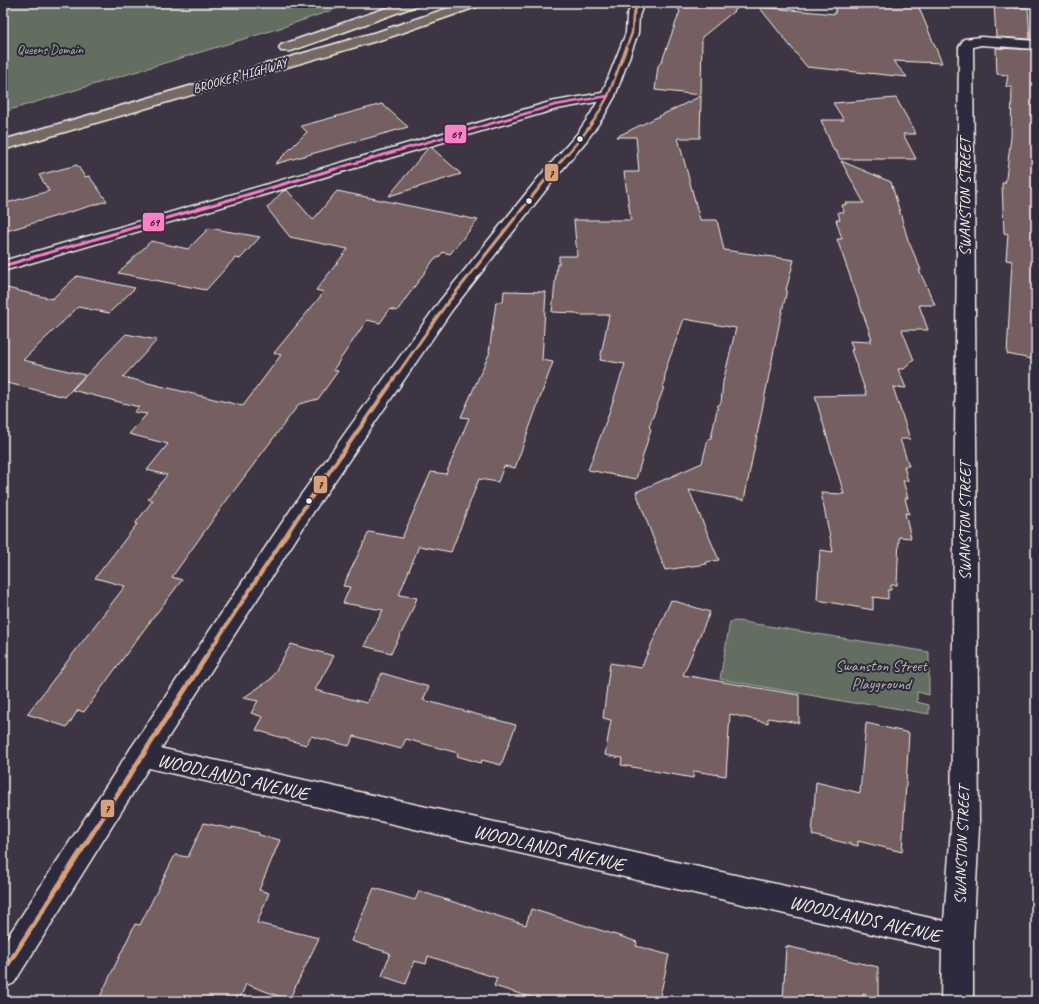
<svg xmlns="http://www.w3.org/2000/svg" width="1039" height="1004" font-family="Caveat,sans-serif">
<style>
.green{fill:#646d61;stroke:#acafa4}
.building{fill:#745f61;stroke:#f4f1e8}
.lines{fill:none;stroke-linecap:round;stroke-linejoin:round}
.street-casing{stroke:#f4f1e8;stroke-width:3}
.secondary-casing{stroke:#f4f1e8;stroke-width:3}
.highway-casing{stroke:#f4f1e8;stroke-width:3}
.street{fill:#2f2a3d;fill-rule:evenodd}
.secondary{fill:#2f2a3d;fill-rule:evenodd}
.highway{fill:#766964;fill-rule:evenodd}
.bus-1-far3-casing{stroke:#2f2a3d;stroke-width:4.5}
.bus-1-far2-casing{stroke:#2f2a3d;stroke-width:5.5}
.bus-1-far1-casing{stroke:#2f2a3d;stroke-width:7}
.bus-1-casing{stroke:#2f2a3d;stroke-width:8}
.bus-2-far1-casing{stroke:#2f2a3d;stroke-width:4.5}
.bus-2-casing{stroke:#2f2a3d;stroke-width:5.5}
.bus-1-far3{stroke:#d9a179;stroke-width:2.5}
.bus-1-far2{stroke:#d9a179;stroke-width:3}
.bus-1-far1{stroke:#d9a179;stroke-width:4}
.bus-1{stroke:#d9a179;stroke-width:5}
.bus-2-far1{stroke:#ff80c5;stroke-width:2.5}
.bus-2{stroke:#ff80c5;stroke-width:3}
.bus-dot{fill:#f4f1e8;stroke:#2f2a3d;stroke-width:1.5}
.labels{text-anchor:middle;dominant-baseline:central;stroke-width:4;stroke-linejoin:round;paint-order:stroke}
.far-park-label{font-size:13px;fill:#b3b6ab;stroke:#2f2a3d}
.far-street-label{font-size:13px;fill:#f4f1e8;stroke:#2f2a3d}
.street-label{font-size:16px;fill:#f4f1e8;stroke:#2f2a3d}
.park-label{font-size:16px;fill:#b3b6ab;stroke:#2f2a3d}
.near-street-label{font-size:19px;fill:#f4f1e8;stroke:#2f2a3d}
.line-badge{stroke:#2f2a3d;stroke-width:1.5}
.pale-badge-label{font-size:11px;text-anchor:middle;font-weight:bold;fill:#111}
</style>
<rect width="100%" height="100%" fill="#3d3544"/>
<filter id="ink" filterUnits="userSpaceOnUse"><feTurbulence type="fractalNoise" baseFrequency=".025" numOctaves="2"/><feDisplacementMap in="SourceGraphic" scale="8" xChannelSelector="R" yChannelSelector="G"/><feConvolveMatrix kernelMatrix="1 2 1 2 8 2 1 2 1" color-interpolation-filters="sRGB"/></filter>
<g filter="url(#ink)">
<path class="green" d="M3 3H353L280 28 3 112Z
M737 621 929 652V695L917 692V702L929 705V714L859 702V704L720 679 730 622Z"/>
<path class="building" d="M673 3H744L702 37 701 95 655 90 658 66 662 61 680 11Z
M836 3H917L942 63 893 61 907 77 807 67 759 7 835 14Z
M994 3H1013L1015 8H1028L1030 39 996 37Z
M996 48 1036 50V360L1007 354 1012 261 1006 260 1008 234 1004 233 1002 183H1005L1006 178 1011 137 1012 87H1006L1008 75 997 74Z
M701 96 700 138H678L700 220H717L724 250 794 260 786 290H787L780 320 744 500 689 490 719 560 706 562 707 564 665 570 636 492 702 463 708 439 711 438 718 405 721 403 723 382 736 328 684 319 666 368 663 390 649 427 651 429 636 479 588 470 608 416 625 364 600 360 609 315H579L576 313 552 312 557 264H559V256H577L574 220H631L624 172H639L636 137H616Z
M896 98 916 134H903L916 159H840L836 151H834L821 120H844L833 103Z
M382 104 408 127 275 164 307 132 301 126Z
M431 147 461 174 389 196 428 148Z
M841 161 891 182 908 240 921 270H919L935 305H919L928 330H902L914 360 904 369H898L906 388 893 387 910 439H900L909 466H904L908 481H903L908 498H905L909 514 905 513 911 538 899 537 897 585H891V590H888V599L873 597V610L817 600 820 550 833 552 821 493 844 494 815 396 867 395 851 350H853L850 341 871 342 870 339H872L837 239H842L836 220H840L838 212H844L842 205H845V203H864Z
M77 165 85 177 89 176 107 201 3 232V204L49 191 39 175Z
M287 190 313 220 337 191 478 220 450 254 443 252 438 258H435L397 311 390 309 380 323 367 320 333 370 338 371 318 399 299 404 224 504 172 577 182 580 143 631 84 712 78 710 67 727 27 714 125 586 95 578 137 524H135L153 500 148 499 167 475 147 470 168 444 129 434 147 414 134 412 139 407 72 390 126 334 157 340 123 377 243 406 281 355 274 353 324 292 316 290 348 249 290 237 267 208 283 191Z
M209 228 260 237 240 259 235 258 206 290 118 273 151 241 188 249Z
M77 276 135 288 109 313 78 307 23 360 85 375 65 397 3 382V287L52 299Z
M504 291 546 292 542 360 553 362 515 468 504 466 498 482 479 479 451 552 419 546 399 595 417 598 408 620 391 653 364 646 383 610 343 603 350 587 343 586 369 532 402 538 431 472 446 474 469 418 461 417 490 352H489L496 302H503Z
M671 600 710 612 683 675 799 695V723L768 718V723L730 714 726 776 694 771 693 778 621 765 622 758 605 755 611 720 603 718 610 663 641 668Z
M291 644 334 656 315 690 367 703 382 673 429 687 423 700 516 725 501 765 482 760 481 763 457 756 458 753 406 739 401 749 354 736 349 746 311 736 306 745 256 730 263 717 251 713 258 701 243 698 271 679Z
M866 723 909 733 902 852 858 841V846L812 835 816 782 860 793Z
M204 823 232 829V827L259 833V835L280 840 259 890 269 893 257 923 319 938 289 1000 246 984 239 1001H98L135 924 140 925 175 855 188 857Z
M374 888 415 900 419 891 526 925 531 909 626 938 637 942 636 946 669 955 659 1001H543L494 986 497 978 428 956 426 964 414 961 406 984 382 976 390 953 351 941Z
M786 946 878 967V998L863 994V1001H783Z"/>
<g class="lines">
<defs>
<path id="street" d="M981 37 1036 41V49L981 45 973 47 979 828 973 939V1001H941L942 950 131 764 128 756 131 748 141 744 944 921 951 828 959 47 964 39Z
M608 92 613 93 615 96 613 99 557 109 3 271V261L550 102Z"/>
<path id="secondary" d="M603 3H644L639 16 638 33 615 96 604 116 587 140 552 182 452 310 314 511 151 764 14 983 3 988V944L131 748 298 499 439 302 540 176 577 134 590 115 601 96 626 33 627 16 630 8 605 6Z"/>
<path id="highway" d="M400 3H418L416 6 291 51H281L279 48 281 45Z
M463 3H481L479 6 390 37 3 150V140L380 31Z"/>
</defs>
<use href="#street" class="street-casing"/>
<use href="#secondary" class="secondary-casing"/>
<use href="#highway" class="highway-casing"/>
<use href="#street" class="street"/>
<use href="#secondary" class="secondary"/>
<use href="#highway" class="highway"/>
<defs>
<path id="bus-1-far3" d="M553 170 582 137 597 116 608 96 632 33 633 16 638 3"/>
<path id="bus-1-far2" d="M389 386 445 306 554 169"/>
<path id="bus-1-far1" d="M205 658 306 505 390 385"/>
<path id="bus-1" d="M3 972 206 657"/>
<path id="bus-2-far1" d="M331 170 555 105 608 96"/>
<path id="bus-2" d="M3 266 335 169"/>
</defs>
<use href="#bus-1-far3" class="bus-1-far3-casing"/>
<use href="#bus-1-far2" class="bus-1-far2-casing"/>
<use href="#bus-1-far1" class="bus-1-far1-casing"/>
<use href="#bus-1" class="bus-1-casing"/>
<use href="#bus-2-far1" class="bus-2-far1-casing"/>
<use href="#bus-2" class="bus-2-casing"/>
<use href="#bus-1-far3" class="bus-1-far3"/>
<use href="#bus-1-far2" class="bus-1-far2"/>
<use href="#bus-1-far1" class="bus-1-far1"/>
<use href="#bus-1" class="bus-1"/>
<use href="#bus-2-far1" class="bus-2-far1"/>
<use href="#bus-2" class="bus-2"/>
</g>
</g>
<g class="bus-dot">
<circle cx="580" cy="139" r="3.5"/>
<circle cx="529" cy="201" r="3.5"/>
<circle cx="309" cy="501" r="3.5"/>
</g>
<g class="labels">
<g class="far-park-label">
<text x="50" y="50">Queens Domain</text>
</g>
<g class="far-street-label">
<text transform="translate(240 76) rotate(-16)">BROOKER HIGHWAY</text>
</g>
<g class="street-label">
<text transform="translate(965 197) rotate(-90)">SWANSTON STREET</text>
<text transform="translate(965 521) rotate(-90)">SWANSTON STREET</text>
<text transform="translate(962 845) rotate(-88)">SWANSTON STREET</text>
</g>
<g class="park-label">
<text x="881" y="666">Swanston Street<tspan x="881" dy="18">Playground</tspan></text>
</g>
<g class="near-street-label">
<text transform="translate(233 777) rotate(13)">WOODLANDS AVENUE</text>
<text transform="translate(549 848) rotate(13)">WOODLANDS AVENUE</text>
<text transform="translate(865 919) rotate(13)">WOODLANDS AVENUE</text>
</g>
</g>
<g class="line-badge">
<rect x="444" y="124" width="23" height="20" rx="4" fill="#ff80c5"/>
<rect x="544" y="163" width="15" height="19" rx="4" fill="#d9a179"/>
<rect x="142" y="212" width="23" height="20" rx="4" fill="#ff80c5"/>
<rect x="313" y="475" width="15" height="19" rx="4" fill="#d9a179"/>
<rect x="100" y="799" width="15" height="19" rx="4" fill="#d9a179"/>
</g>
<g class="pale-badge-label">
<text x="456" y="138">69</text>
<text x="551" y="177">7</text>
<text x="154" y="226">69</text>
<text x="320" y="488">7</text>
<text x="107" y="812">7</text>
</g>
<rect width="1039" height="1004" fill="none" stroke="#2f2a3d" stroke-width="16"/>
<rect x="8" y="8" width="1023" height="988" fill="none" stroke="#f4f1e8" stroke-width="1.5" filter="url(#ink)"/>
</svg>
